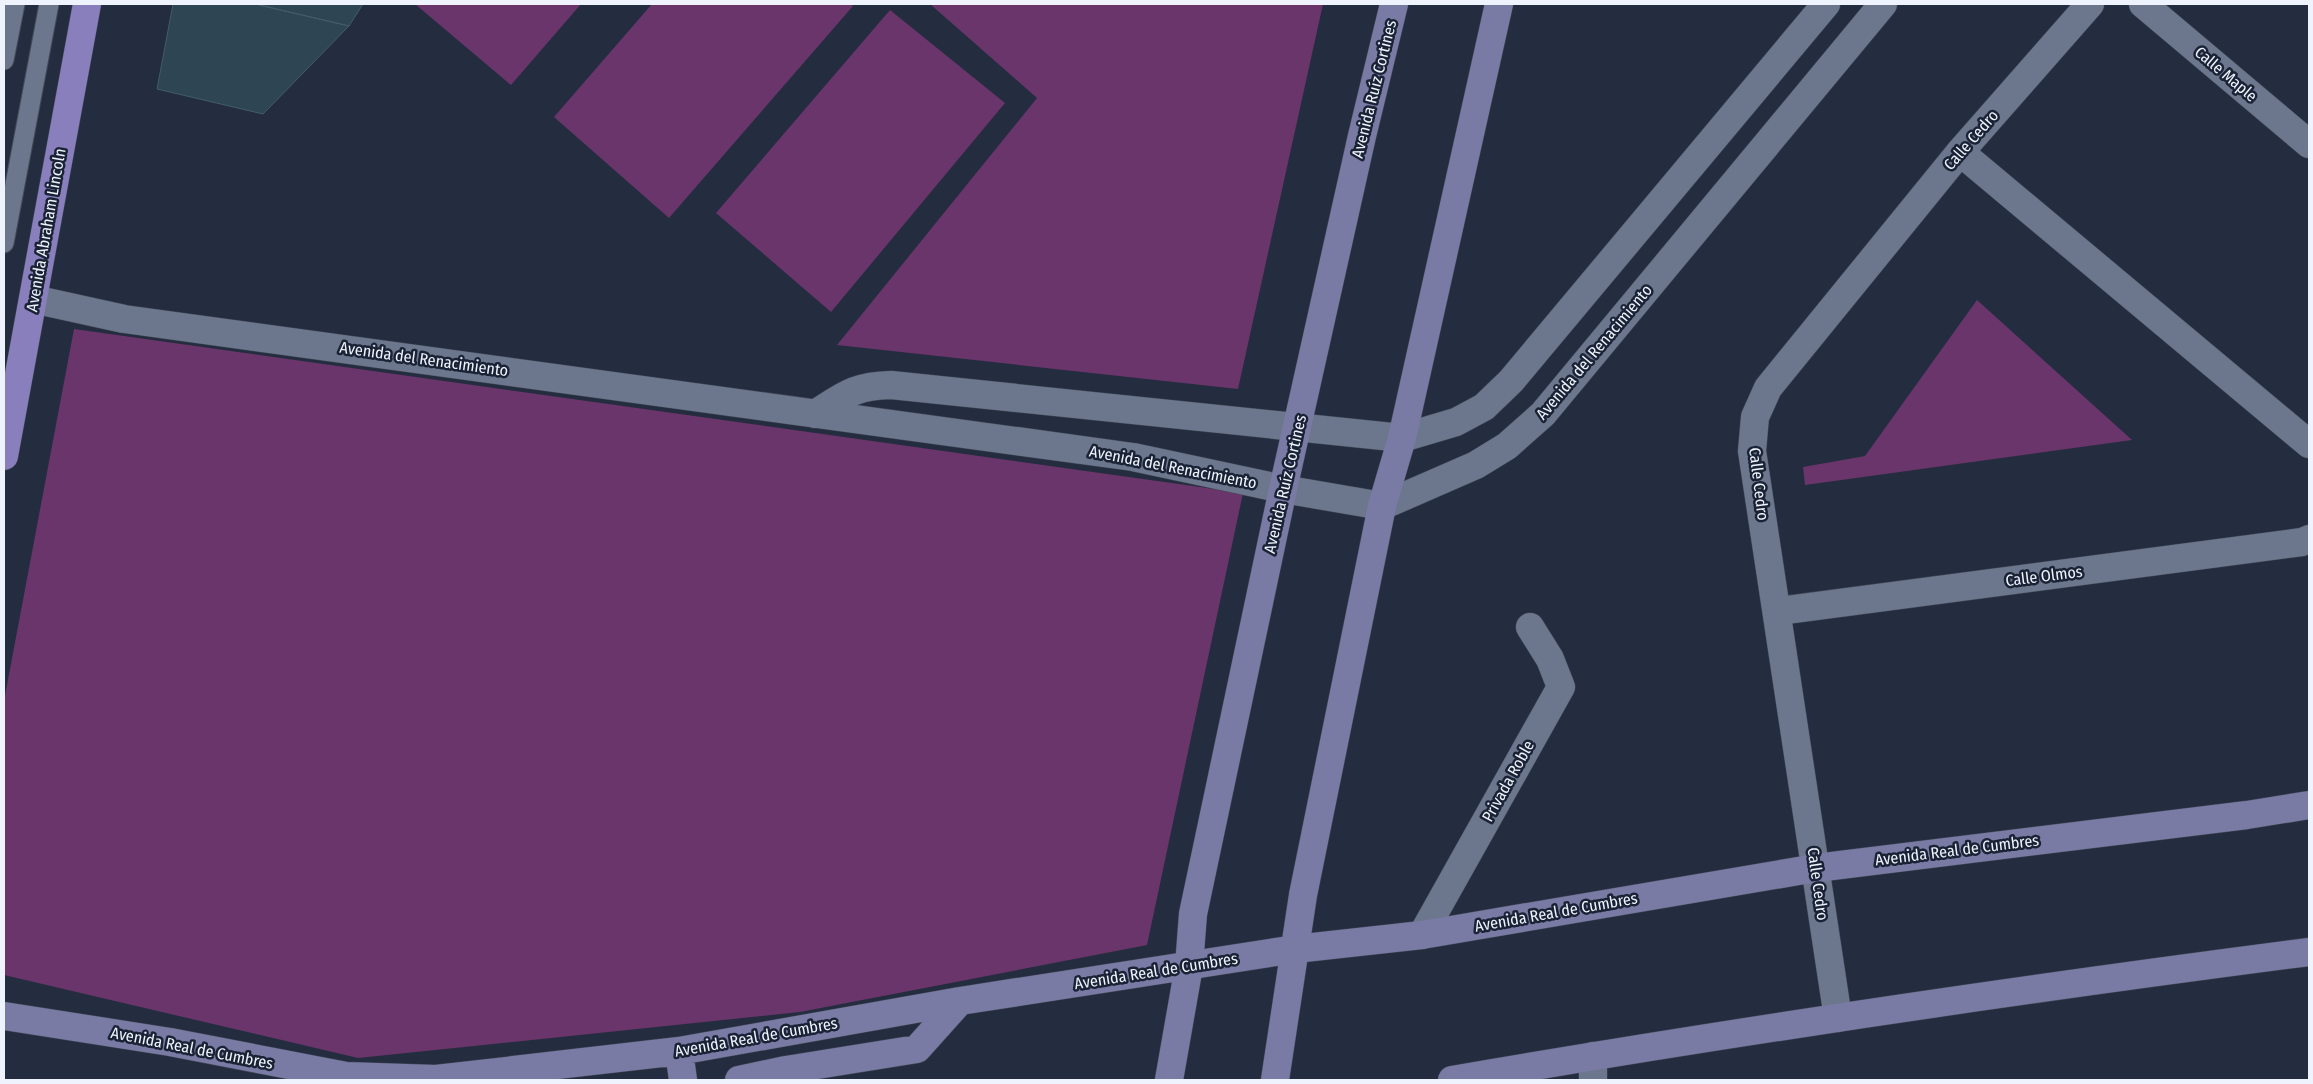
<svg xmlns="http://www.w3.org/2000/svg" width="2313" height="1084" font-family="'Fira Sans Condensed',sans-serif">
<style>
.green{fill:#69356a}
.building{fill:#2e4653;stroke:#435c69}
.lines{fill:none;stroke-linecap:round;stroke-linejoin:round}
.lane-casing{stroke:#434a5a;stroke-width:21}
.street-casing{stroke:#434a5a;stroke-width:29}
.secondary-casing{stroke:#434a5a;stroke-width:29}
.primary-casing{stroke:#434a5a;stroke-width:29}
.lane{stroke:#6c778d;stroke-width:19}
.street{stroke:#6c778d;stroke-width:28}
.secondary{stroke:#7a7ba4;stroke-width:28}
.primary{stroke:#897fbc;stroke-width:28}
.labels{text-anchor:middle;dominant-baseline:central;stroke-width:5;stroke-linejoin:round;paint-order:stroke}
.street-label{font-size:16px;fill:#eef3fd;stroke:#1a2335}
</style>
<rect width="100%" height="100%" fill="#242d3f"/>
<path class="green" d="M415 4H581L511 85Z
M652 4H850L853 6 669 218 554 117Z
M930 4H1323L1238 389 837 345 1037 98Z
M890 10 1005 103 831 312 716 213Z
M1977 300 2132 440 1805 485 1803 467 1865 456Z
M74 329 1243 493 1147 945 800 1012 358 1058 4 975V701Z"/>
<path class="building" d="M173 4H255L349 26 263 114 157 89Z
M255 4H363L349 26Z"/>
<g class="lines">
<defs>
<path id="lane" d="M4 60 15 4
M4 243 49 4"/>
<path id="street" d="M2143 4 2309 144
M1960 152 2309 444
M33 299 124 319 1133 457 1283 489 1382 506 1476 465 1507 446 1543 414 1883 4
M815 414C845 395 854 386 891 385L1402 438 1456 422 1484 407 1511 381 1826 4
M1778 611 2302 542 2309 539
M1422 935 1561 687 1550 659 1530 627
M1838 1018 1752 451 1755 417 1768 388 1960 152 2090 4
M1593 1056V1080"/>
<path id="secondary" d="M4 1016 170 1042 346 1076 436 1079 679 1051 960 1001 1295 949 1422 935 1816 868 2247 815 2309 805
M679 1051 683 1080
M739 1080 786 1070 917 1049 960 1001
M1169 1080 1189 966 1193 914 1283 489 1362 136 1394 4
M1275 1080 1303 895 1382 506 1402 438 1499 4
M1452 1080C1737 1031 2023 989 2309 952"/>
<path id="primary" d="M4 456 87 4"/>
</defs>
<use href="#lane" class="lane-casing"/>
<use href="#street" class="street-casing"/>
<use href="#secondary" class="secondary-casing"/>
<use href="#primary" class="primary-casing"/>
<use href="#lane" class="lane"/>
<use href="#street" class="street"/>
<use href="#secondary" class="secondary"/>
<use href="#primary" class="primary"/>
</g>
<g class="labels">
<g class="street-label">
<text transform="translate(2226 74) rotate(40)">Calle Maple</text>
<text transform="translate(1374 89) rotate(-76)">Avenida Ruíz Cortines</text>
<text transform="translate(1971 140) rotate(-49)">Calle Cedro</text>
<text transform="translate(46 230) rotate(-80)">Avenida Abraham Lincoln</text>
<text transform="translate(1594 352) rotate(-50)">Avenida del Renacimiento</text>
<text transform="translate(424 359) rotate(8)">Avenida del Renacimiento</text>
<text transform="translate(1173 467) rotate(11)">Avenida del Renacimiento</text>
<text transform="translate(1285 484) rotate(-77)">Avenida Ruíz Cortines</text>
<text transform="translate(1759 484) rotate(83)">Calle Cedro</text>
<text transform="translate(2044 576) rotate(-7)">Calle Olmos</text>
<text transform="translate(1508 781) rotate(-61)">Privada Roble</text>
<text transform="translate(1957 850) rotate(-7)">Avenida Real de Cumbres</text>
<text transform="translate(1818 884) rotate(82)">Calle Cedro</text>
<text transform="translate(1556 912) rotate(-10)">Avenida Real de Cumbres</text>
<text transform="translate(1156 971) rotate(-9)">Avenida Real de Cumbres</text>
<text transform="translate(756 1037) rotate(-10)">Avenida Real de Cumbres</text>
<text transform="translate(192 1048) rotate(11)">Avenida Real de Cumbres</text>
</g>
</g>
<rect width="2313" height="1084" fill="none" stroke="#eef3fd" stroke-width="10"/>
</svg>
